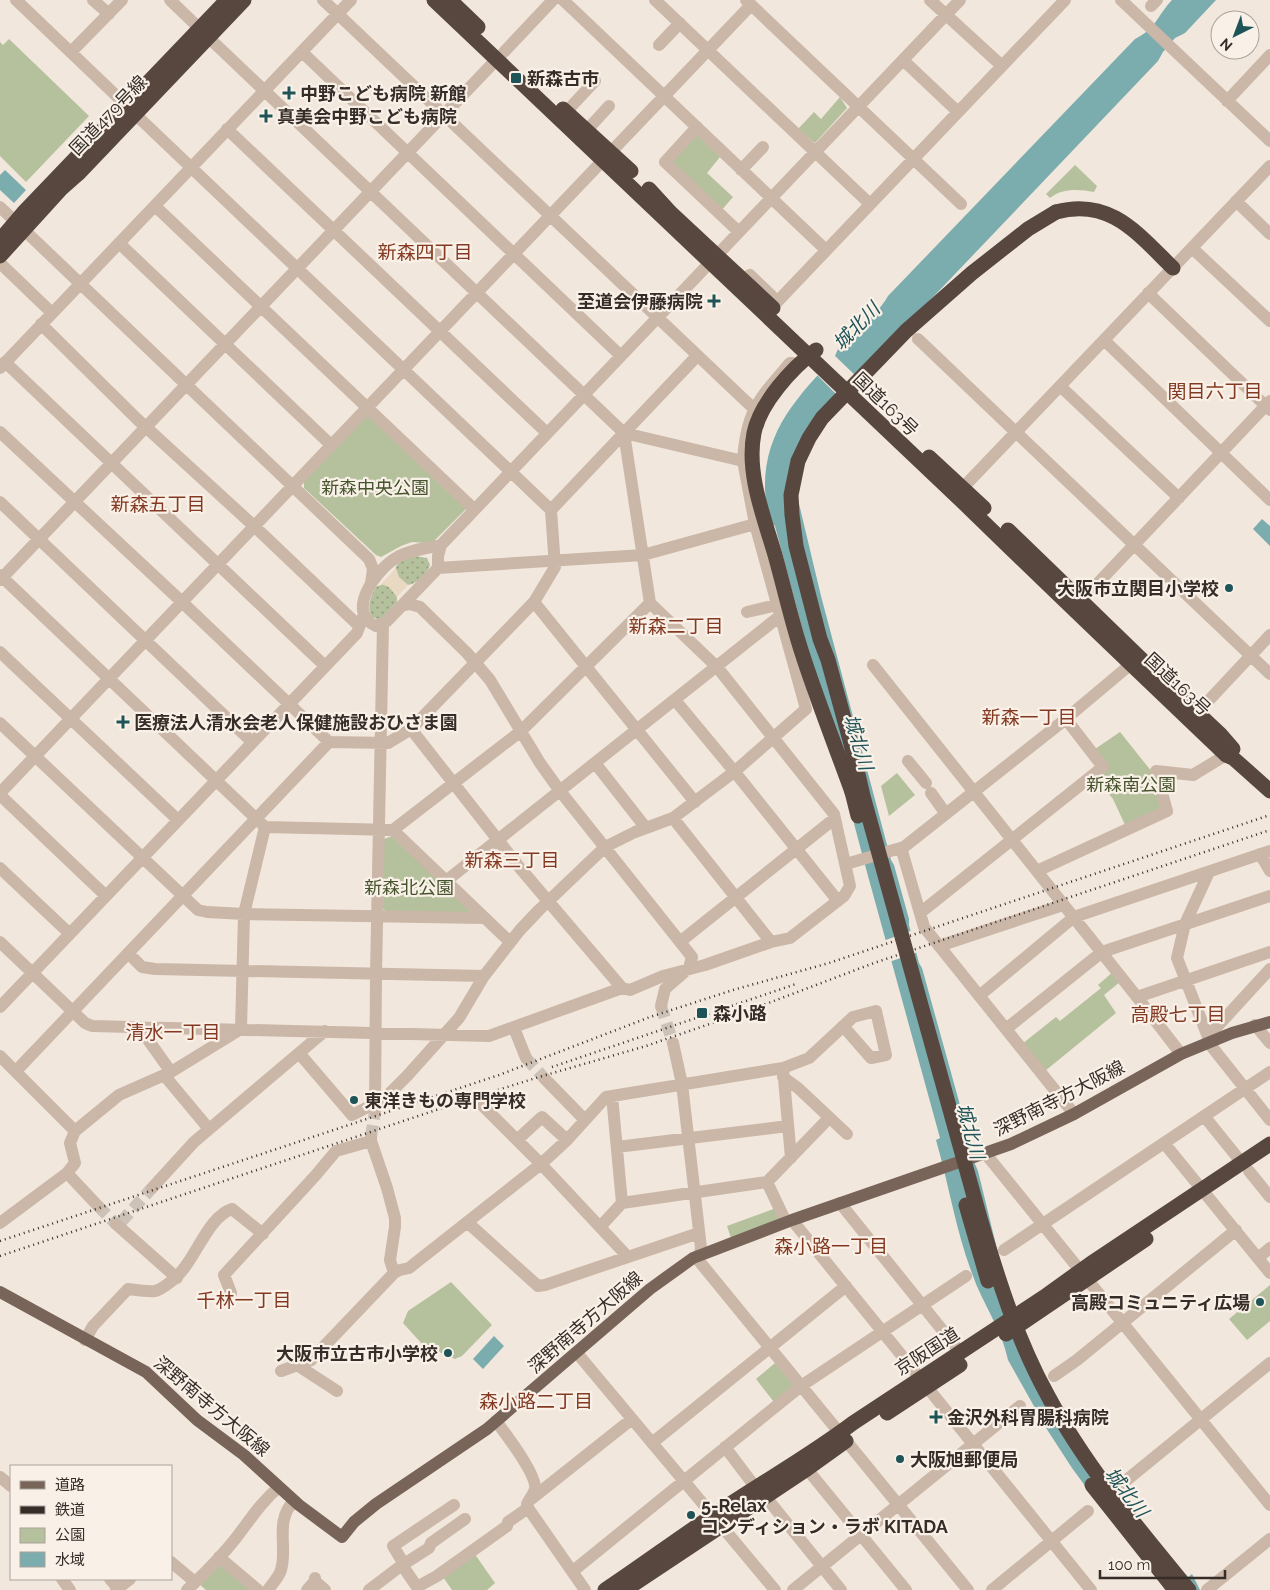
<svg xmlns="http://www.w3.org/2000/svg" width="1270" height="1590" font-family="Raleway,'Noto Sans JP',sans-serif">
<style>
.grass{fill:url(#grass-dots)}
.green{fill:#b4c19c}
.plaza{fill:#e9d9c3}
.water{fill:#7bacae}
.pier{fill:#f2e7dc}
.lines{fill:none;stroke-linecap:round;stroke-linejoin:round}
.minor-tunnel{stroke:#ccc2b8;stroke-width:12;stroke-dasharray:12 6;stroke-linecap:butt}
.minor{stroke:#cab7a8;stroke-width:12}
.major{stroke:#786459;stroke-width:12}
.highway{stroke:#57473f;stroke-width:15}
.rail{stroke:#362d28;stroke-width:2.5;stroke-dasharray:1 4;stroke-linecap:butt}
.highway-bridge{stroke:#57473f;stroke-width:15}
.poi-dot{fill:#1e5357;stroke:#f9f1e8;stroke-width:2}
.labels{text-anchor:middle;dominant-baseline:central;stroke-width:4.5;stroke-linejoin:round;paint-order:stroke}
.poi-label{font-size:18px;font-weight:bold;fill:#362d28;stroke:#f9f1e8;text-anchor:start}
.street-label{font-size:18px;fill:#362d28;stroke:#f9f1e8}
.park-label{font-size:18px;fill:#45542c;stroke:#f9f1e8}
.neighbourhood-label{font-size:19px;fill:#843a22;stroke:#f9f1e8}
.water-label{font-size:19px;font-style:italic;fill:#1e5357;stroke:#f9f1e8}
</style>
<defs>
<pattern id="grass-dots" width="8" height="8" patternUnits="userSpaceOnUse" patternTransform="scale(1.25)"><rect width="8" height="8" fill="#b4c19c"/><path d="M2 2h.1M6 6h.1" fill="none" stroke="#939d7f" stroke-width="1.8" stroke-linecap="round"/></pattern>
</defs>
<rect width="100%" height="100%" fill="#f2e7dc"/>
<path class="grass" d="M415 556 427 558 430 565C426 574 419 583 408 585 401 581 389 570 400 562 404 559 411 558 415 556Z
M383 584C391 587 398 593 397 602L382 618 378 619 372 617C366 607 371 596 376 587Z"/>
<path class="green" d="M9 39 89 116 26 182 0 156V42L3 45Z
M840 97 847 108 815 143 798 129 814 112 821 119Z
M695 133 720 157 707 173 733 197 721 211 671 164Z
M1075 165 1097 186 1094 192C1079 189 1062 188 1050 198L1046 194Z
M365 416H371L467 508 434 541 425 543 412 542 401 546 381 557 376 555 304 488V481Z
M1120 732 1152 772 1164 806 1126 827 1113 799 1095 777V749Z
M897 773 915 795 889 816 881 786Z
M392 836 470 910 468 914 387 912 383 909 384 839Z
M1114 971 1121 981 1104 995 1116 1013 1045 1071 1022 1044 1056 1017 1060 1021 1101 988 1098 985Z
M776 1208 779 1219 731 1238 727 1226Z
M451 1282 492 1325 462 1356 455 1359 423 1345 403 1323 408 1311Z
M1270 1285V1321L1247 1340 1229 1319Z
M775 1363 793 1384 792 1388 774 1402 756 1379Z
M474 1553 495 1583 487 1590H452L443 1577Z
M218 1562 254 1590H206L198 1583Z"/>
<path class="plaza" d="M396 568 399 577 408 585 397 597 389 587 381 584Z"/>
<path class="water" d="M1172 0H1216L1185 33 1175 38 1163 52 1158 61 813 423 795 487 821 596 891 860 894 865 909 919V925L919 963 922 968 970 1141V1152L978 1171 1006 1286 1043 1372 1093 1462 1187 1578 1192 1574 1200 1590H1166L1099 1505 1072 1468 1048 1431 1008 1360C1002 1330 983 1304 973 1276 956 1232 949 1185 936 1140L940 1138 865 865 775 526C766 517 766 502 765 489 764 430 798 397 835 356L838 349C853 334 879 313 888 296L1135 39C1156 29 1157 16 1172 0Z
M5 170 26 190 14 203 0 190V175Z
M1262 519 1270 526V546L1253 529Z
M494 1336 504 1346 483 1369 473 1359Z"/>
<path class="pier" d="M833 354 857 377 839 397 816 374Z
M913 930 918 952 889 962 883 941Z"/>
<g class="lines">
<path class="minor-tunnel" d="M661 1006 673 1043
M526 1058 545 1079
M371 1137 375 1111
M98 1206 116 1224
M121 1222 152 1188"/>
<path class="minor" d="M16 0 126 105
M93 0 109 14
M170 0 200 29
M323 0 753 408
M563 0 826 250
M655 0 870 204
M746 0 961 204
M930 0 1002 66
M1121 0 1270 141
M1151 6 1157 0
M208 37 624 433 743 461 755 524 806 709 734 772 673 818 635 832 605 847 539 910 520 930 484 976 459 1018 407 1076 384 1099 352 1115 299 1053
M659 45 680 23
M71 52 122 0
M302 52 621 356
M504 52 553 0
M903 60 958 112
M1227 101 1270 55
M566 112 595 81
M697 127 665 162 739 232
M227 129 547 433
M587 130 609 106
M741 170 763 147
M1236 201 1270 234
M155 206 474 509
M0 207 369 559 373 569 371 583
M119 243 331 445
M1192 248 1270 321
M0 263 52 313
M743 279 750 275 777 301
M1148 293 1270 410
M777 302 1065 0
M41 324 137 419 254 526 359 626
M918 339 1270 674
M1104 340 1270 500
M5 362 325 666
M0 368 351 0
M1060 386 1179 498
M0 432 182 602 329 742 388 743 411 729 534 602 555 567 551 510 135 114
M743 461C746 411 759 399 790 363H793
M956 495 1270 166
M0 502 252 742
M551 510 697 356
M441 545C427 548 409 550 396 558 378 568 344 612 376 626L387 621 438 568V556L441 545 960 0
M438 568 643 555 755 524
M0 575 265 827 393 830 521 731 650 603
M0 580 497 59
M1081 601 1270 401
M534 602 695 802
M404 605 410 604 420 607 467 653 490 680 540 763 560 791 692 957 689 968 665 989 661 1006
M747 612 777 605
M0 652 178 820
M873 665 1137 997 1181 1054
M675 700 738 776 838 901
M1197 713 1270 635
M0 723 198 910 207 912 244 914 484 918
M411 729 520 868 622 988
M908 761 926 783
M595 763 646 828
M0 793 751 5
M931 793 946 814
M0 795 106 896
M673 818 771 942
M393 830 510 942
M904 847 902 851 924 927 1074 1114
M1260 854 1270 871
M846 864 904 847 1062 722 1137 659
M0 868 70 934
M1037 871 1167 811 1156 771 1193 775 1226 755
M1209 872 1185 924 1177 958 1212 1047 1270 1120
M446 881 780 616
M920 913 1103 767 1066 719
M681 941 834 819
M0 942 85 1023 92 1026 489 1036 622 988 630 990 663 976 705 965 771 942 790 938 844 896 850 886 834 814 717 667 650 603 624 433
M939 946 1063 905
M128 953 142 967 155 969 484 976
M979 996 1074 917 1270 851
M1137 997 1270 952
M0 1007 357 633 364 614
M1255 1025 1270 1043
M139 1027 171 1072
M514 1028 526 1058
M1006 1029 1102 952 1270 896
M1210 1041 1214 1030 1270 969
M673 1043 682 1084 701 1248 699 1261 968 1590
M0 1056 75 1131
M783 1068 791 1158
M16 1071 329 742
M164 1075 209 1129
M783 1077 798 1088 847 1134
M545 1079 585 1120
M612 1096 622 1203
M479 1102 541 1164 628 1257
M375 1111 376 974 383 624
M1204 1116 1242 1163
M371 1137V1141L387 1188 395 1218V1227L390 1260 394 1273
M517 1140 542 1117 567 1140
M1164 1143 1270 1273
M617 1147 788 1126
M985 1153 1270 1505
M1249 1171 1270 1197
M67 1173 98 1206
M152 1188 194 1142 325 1031
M840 1203 960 1352
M792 1220 920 1378
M467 1222 538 1286 545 1285 699 1233
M786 1222 767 1182 829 1118
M0 1223 67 1173 75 1163 70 1143 75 1131 119 1095 171 1072 241 1029 244 914 265 827
M116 1224 177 1278
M600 1227 622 1203 767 1182
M1004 1250 1270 1072
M1258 1258 1270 1248
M231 1293 224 1275 315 1176 336 1151 371 1141
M85 1340 93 1326 128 1289C136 1290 148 1292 155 1291 160 1290 165 1286 169 1283 195 1266 205 1218 232 1209L263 1234
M577 1353 775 1590
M297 1365 337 1391
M281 1371 311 1360 394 1273 400 1270 409 1268 541 1164 567 1140 606 1097 783 1068 809 1058 853 1017 876 1011 886 1055 871 1058 843 1026
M1054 1376 1077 1360 1236 1230
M927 1387 1091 1590
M496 1421C505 1433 538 1476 535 1490 533 1494 529 1500 527 1504L528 1508 585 1590
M652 1443 846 1286
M725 1447 756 1488
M807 1469 906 1590
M0 1477 11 1486
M1123 1483 1270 1363
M765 1496 841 1590
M530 1500 632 1419
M219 1557 258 1590
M171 1562 195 1582
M404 1564 429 1548 431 1543 465 1519
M402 1565 404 1564 393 1546 454 1505
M573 1571 801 1386 966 1276
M62 1579 70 1590
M110 1579 118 1588
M315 1581 325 1590
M116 1590 130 1579
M187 1590C204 1574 221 1557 236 1538 250 1520 261 1502 279 1487
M268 1590C272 1584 279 1577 281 1570 288 1547 274 1521 294 1501
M307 1590 315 1581V1578
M369 1590 402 1565 417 1587 437 1576 507 1526 508 1522 528 1508
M793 1590 1020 1406
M992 1590 1088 1511
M1207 1590 1270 1539"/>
<path class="major" d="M0 1292 146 1372 197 1420 244 1455 299 1505 342 1537 354 1522 376 1504 487 1429 650 1289 693 1258 792 1220 1011 1144 1074 1114 1181 1054 1232 1033 1270 1022"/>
<path class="highway" d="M434 0 967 506C1053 590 1139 672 1226 755L1233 758 1270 791
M450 0 478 27
M563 109 631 171
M649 189 671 213 773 308
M1056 212C1110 197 1138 234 1173 268
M0 240 23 213 227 0
M0 256 61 189 78 174 244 0
M816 350C792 368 760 403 754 433 746 473 764 517 775 555 784 587 791 619 801 650 816 697 835 745 852 792
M929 457 984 508
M1008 530C1079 598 1148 667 1220 734L1233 749
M1006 1334 1146 1239
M887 1413 960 1365
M605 1590C641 1566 676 1540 712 1516 759 1484 808 1457 853 1423L1044 1297 1090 1264 1270 1144
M625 1590 807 1469 846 1441"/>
<path class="rail" d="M552 1067 796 984
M0 1241 499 1075 650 1017 733 990 829 963 1270 815
M0 1256 463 1101 539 1077 646 1046 750 1010 874 963 1270 830"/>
<path class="highway-bridge" d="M1056 212 1028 229 972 273 906 331 822 418 809 438 798 461 791 495 792 515 796 546 820 639 828 660 851 744 863 796 980 1218C998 1279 1017 1340 1048 1396 1086 1467 1138 1528 1189 1590
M852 792 858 816
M966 1205 988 1281
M1092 1485 1175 1590"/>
</g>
<g class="poi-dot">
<rect x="510" y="72" width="12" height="12" rx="2.5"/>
<path d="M286.5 85.5h5v5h5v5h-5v5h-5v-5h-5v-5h5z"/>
<path d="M263.5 108.5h5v5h5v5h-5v5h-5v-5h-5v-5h5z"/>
<path d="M711.5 293.5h5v5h5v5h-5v5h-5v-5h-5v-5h5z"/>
<circle cx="1229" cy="588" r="5"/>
<path d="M120.5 714.5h5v5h5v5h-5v5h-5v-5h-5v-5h5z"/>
<rect x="696" y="1007" width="12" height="12" rx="2.5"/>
<circle cx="354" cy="1100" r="5"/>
<circle cx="1260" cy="1302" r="5"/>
<circle cx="448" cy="1353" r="5"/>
<path d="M933.5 1409.5h5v5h5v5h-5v5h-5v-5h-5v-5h5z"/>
<circle cx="900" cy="1459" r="5"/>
<circle cx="691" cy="1515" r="5"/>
</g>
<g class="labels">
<g class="poi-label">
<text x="527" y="78">新森古市</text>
<text x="300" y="93">中野こども病院 新館</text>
<text x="277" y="116">真美会中野こども病院</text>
<text x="703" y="301" text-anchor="end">至道会伊藤病院</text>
<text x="1219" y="588" text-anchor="end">大阪市立関目小学校</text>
<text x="134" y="722">医療法人清水会老人保健施設おひさま園</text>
<text x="713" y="1013">森小路</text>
<text x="364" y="1100">東洋きもの専門学校</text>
<text x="1250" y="1302" text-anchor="end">高殿コミュニティ広場</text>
<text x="438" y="1353" text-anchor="end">大阪市立古市小学校</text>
<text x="947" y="1417">金沢外科胃腸科病院</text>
<text x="910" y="1459">大阪旭郵便局</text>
<text x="701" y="1505">5-Relax<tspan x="701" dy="21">コンディション・ラボ KITADA</tspan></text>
</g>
<g class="street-label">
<text transform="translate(108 115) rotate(-46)">国道479号線</text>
<text transform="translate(886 404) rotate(44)">国道163号</text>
<text transform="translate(1178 684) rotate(43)">国道163号</text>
<text transform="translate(1059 1098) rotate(-27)">深野南寺方大阪線</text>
<text transform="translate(585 1322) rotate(-41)">深野南寺方大阪線</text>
<text transform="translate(927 1351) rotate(-33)">京阪国道</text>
<text transform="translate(212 1406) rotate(40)">深野南寺方大阪線</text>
</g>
<g class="park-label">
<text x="375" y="487">新森中央公園</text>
<text x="1131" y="784">新森南公園</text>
<text x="409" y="887">新森北公園</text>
</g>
<g class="neighbourhood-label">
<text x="425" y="252">新森四丁目</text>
<text x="1215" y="391">関目六丁目</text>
<text x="158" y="504">新森五丁目</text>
<text x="676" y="626">新森二丁目</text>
<text x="1029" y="717">新森一丁目</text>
<text x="512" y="860">新森三丁目</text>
<text x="1178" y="1014">高殿七丁目</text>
<text x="173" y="1032">清水一丁目</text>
<text x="831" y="1246">森小路一丁目</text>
<text x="244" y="1300">千林一丁目</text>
<text x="536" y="1401">森小路二丁目</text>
</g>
<g class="water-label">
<text transform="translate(856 326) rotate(-46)">城北川</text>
<text transform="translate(859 742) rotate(73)">城北川</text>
<text transform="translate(971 1131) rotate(75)">城北川</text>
<text transform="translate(1127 1492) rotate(52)">城北川</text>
</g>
</g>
<rect x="10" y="1465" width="162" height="115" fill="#f9f1e8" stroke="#aba39b"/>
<rect x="20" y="1481" width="25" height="8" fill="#786459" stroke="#aba39b"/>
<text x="55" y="1490" font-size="15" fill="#362d28">道路</text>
<rect x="20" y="1506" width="25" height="8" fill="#362d28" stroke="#aba39b"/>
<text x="55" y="1515" font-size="15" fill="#362d28">鉄道</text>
<rect x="20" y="1528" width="25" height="15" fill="#b4c19c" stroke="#aba39b"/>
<text x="55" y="1540" font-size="15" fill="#362d28">公園</text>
<rect x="20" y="1552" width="25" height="15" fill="#7bacae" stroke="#aba39b"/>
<text x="55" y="1565" font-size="15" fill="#362d28">水域</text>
<g transform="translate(1235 35) rotate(222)"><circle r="24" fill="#f9f1e8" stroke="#aba39b"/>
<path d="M0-4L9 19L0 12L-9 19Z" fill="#1e5357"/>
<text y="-8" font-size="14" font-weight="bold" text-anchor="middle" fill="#362d28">N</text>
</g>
<path d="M1100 1570v8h125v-8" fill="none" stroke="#362d28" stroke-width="2.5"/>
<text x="1108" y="1570" font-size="15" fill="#362d28" stroke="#f9f1e8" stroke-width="4" paint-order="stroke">100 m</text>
</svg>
